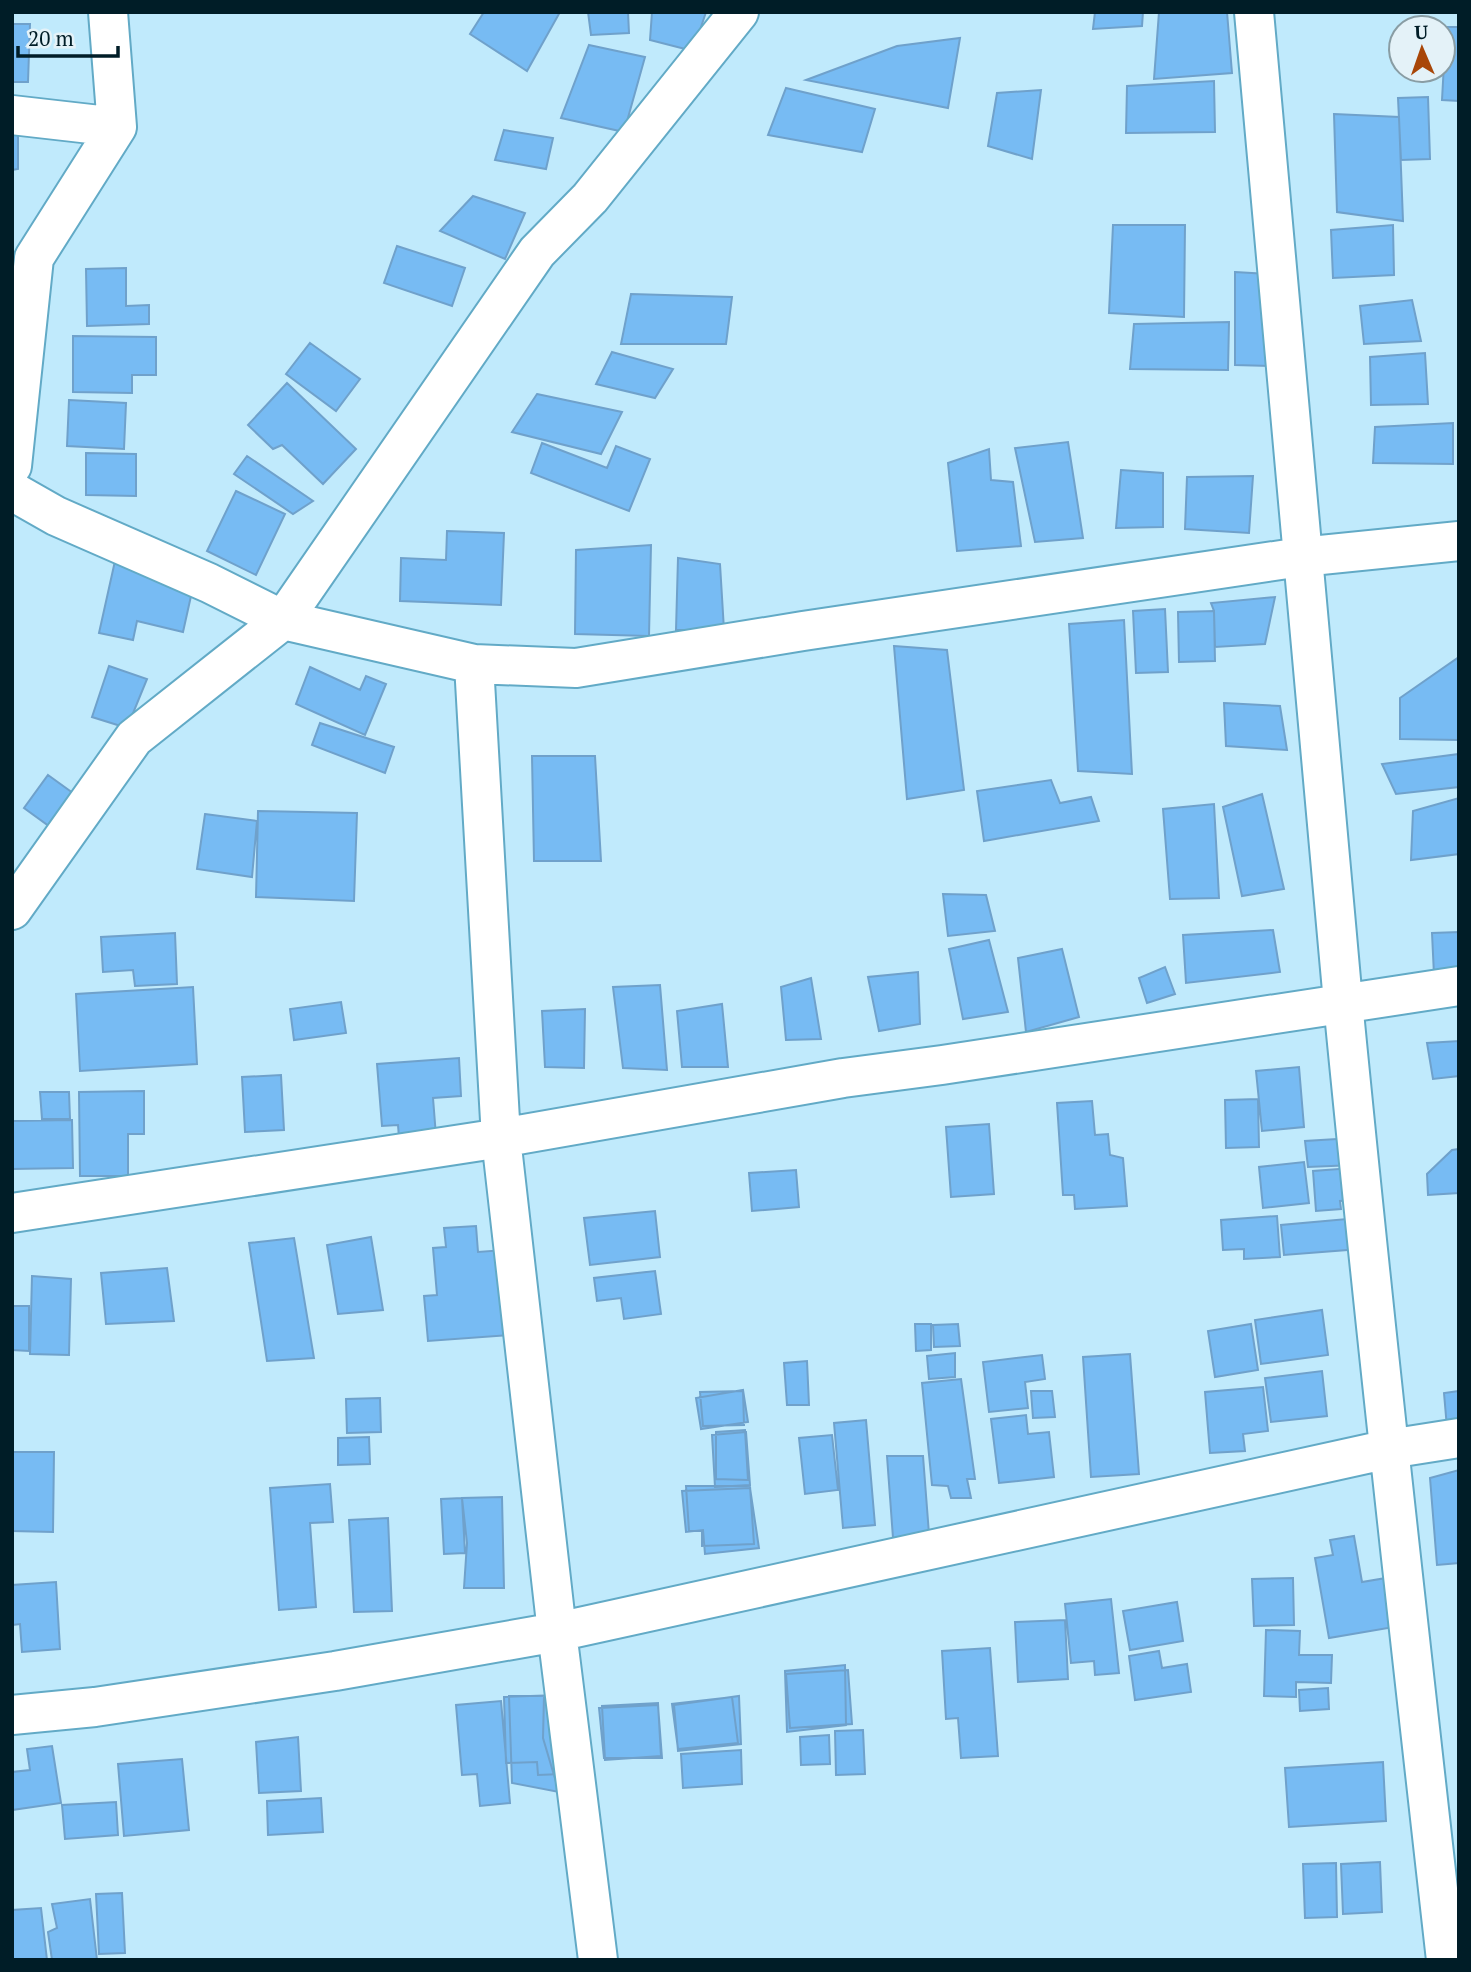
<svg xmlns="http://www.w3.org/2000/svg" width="1471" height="1972" font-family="'PT Serif',serif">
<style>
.building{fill:#77bbf3;stroke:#6fa1cb;stroke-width:2}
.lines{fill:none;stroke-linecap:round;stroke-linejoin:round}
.minor-casing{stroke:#62aac6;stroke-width:42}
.minor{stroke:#fff;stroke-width:38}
</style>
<rect width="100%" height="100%" fill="#c0eafc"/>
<path class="building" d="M484 12H560L527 71 470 34Z
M588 12H628L629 33 591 35Z
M652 12H706L693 51 650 40Z
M1095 12H1143L1142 26 1093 29Z
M1159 12H1227L1232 73 1154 79Z
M12 24H30L28 82H12Z
M1446 27H1459V101L1442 100Z
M960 38 948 108 806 80 897 46Z
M589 45 645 57 624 132 561 118Z
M1214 81 1215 132 1126 133 1127 86Z
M786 88 875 109 862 152 768 135Z
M1041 90 1032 159 988 146 997 93Z
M1428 97 1430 159 1401 160 1398 98Z
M1334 114 1399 117 1403 221 1337 212Z
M504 130 553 138 546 169 495 160Z
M12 131H18V169L12 170Z
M473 196 525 213 505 259 440 231Z
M1113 225H1185L1184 317 1109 313Z
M1393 225 1394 275 1333 278 1331 230Z
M397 246 465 268 452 306 384 283Z
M126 268V306L149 305V324L87 326 86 269Z
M1235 272 1268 274 1270 366 1235 365Z
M631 294 732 297 726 344H621Z
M1412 300 1421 341 1364 344 1360 306Z
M1229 322 1228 370 1130 369 1134 324Z
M73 336 156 337V375H132V393L73 392Z
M310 343 360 379 336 411 286 374Z
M612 352 673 369 655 398 596 384Z
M1425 353 1428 404 1371 405 1370 357Z
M287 383 356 449 323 484 282 445 273 449 248 425Z
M537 394 622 412 601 454 512 432Z
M69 400 126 403 124 449 67 446Z
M1453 423V464L1373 463 1375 427Z
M1068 442 1083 538 1035 542 1015 448Z
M542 443 607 468 616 446 650 459 629 511 531 473Z
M989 449 991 480 1013 482 1021 546 957 551 948 463Z
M86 453 136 454V496L86 495Z
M247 456 313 501 293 514 234 474Z
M1121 470 1163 473V527L1116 528Z
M1253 476 1249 533 1185 529 1187 477Z
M236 491 285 514 256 575 207 551Z
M447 531 504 533 501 605 400 601 401 558 446 560Z
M651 545 649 636 575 634 576 550Z
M678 558 720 564 724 630H676Z
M115 561 195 578 183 632 137 621 133 640 99 633Z
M1275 597 1265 644 1215 647 1214 611 1211 603Z
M1165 609 1168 672 1136 673 1133 611Z
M1214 611 1215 661 1179 662 1178 612Z
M1124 620 1132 774 1078 771 1069 624Z
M894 646 947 650 964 790 907 799Z
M1459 657V740L1400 739V698Z
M109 666 147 679 127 728 92 717Z
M310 667 360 690 366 676 386 684 365 735 296 704Z
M1224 703 1280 706 1287 750 1226 746Z
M320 723 394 747 385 773 312 745Z
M1459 754V787L1396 794 1382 764Z
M532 756H595L601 861H534Z
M48 775 77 796 53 829 24 808Z
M1051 780 1060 803 1091 797 1099 821 984 841 977 791Z
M1262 794 1284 889 1242 896 1223 807Z
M1459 798V854L1411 860 1413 811Z
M1214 804 1219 898 1170 899 1163 809Z
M258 811 357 813 354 901 256 897Z
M205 814 257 821 252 877 197 869Z
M943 894 986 895 995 931 948 936Z
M1273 930 1280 972 1186 983 1183 935Z
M1459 932V973L1434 975 1432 933Z
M175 933 177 984 135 986 133 970 103 972 101 937Z
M989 940 1008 1012 963 1019 949 949Z
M1062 949 1079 1017 1026 1032 1018 958Z
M1165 967 1175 994 1147 1003 1139 978Z
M918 972 920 1024 879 1031 868 977Z
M811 978 821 1039 786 1040 781 987Z
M660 985 667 1070 623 1068 613 987Z
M193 987 197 1064 80 1071 76 994Z
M341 1002 346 1033 294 1040 290 1009Z
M722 1004 728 1067H682L677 1011Z
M585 1009 584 1068 545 1067 542 1011Z
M1459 1041V1076L1433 1079 1427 1043Z
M459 1058 461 1096 433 1098 436 1136 399 1138 398 1125 382 1126 377 1064Z
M1299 1067 1304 1127 1262 1131 1256 1071Z
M281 1075 284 1130 245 1132 242 1077Z
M144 1091V1134H128V1176H80L79 1092Z
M40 1092H69L70 1119H42Z
M1258 1099 1259 1147 1226 1148 1225 1100Z
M1092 1101 1095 1135 1108 1134 1110 1155 1123 1158 1127 1206 1075 1209 1074 1195H1063L1057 1103Z
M72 1120 73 1168 12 1169V1121Z
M989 1124 994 1194 951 1197 946 1127Z
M1353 1138 1354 1165 1308 1167 1305 1141Z
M1459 1149V1193L1428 1195 1427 1174 1452 1150Z
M1304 1162 1309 1203 1263 1208 1259 1167Z
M1352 1168 1355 1200 1340 1201 1341 1209 1316 1211 1313 1171Z
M796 1170 799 1207 752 1211 749 1173Z
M655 1211 660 1257 590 1265 584 1218Z
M1277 1216 1280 1257 1244 1259V1249L1223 1250 1221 1220Z
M1358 1218 1360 1249 1284 1255 1281 1225Z
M476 1226 478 1252 504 1250 511 1335 428 1341 424 1296 437 1295 433 1248 446 1247 444 1228Z
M371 1237 383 1310 338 1314 327 1245Z
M294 1238 314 1358 267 1361 249 1243Z
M167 1268 174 1321 106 1324 101 1273Z
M655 1271 661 1314 624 1319 621 1298 597 1301 594 1278Z
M32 1276 71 1279 69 1355 30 1354Z
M12 1306H29V1351L12 1350Z
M1322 1310 1328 1355 1261 1364 1255 1320Z
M915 1324H931V1350L916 1351Z
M958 1324 960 1346 934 1347 933 1325Z
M1251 1324 1258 1370 1215 1377 1208 1331Z
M955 1353V1377L929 1379 927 1356Z
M1130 1354 1139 1474 1091 1477 1083 1357Z
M1042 1355 1045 1379 1025 1382 1028 1408 989 1412 983 1362Z
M807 1361 809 1405H787L784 1363Z
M1322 1371 1327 1416 1271 1422 1265 1378Z
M961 1379 975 1479H967L971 1498H951L948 1486 932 1485 922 1383Z
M1263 1387 1268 1431 1243 1434 1245 1451 1210 1453 1205 1392Z
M743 1390 748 1422 701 1429 696 1398Z
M743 1391 744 1425 703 1426 700 1392Z
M1031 1391H1052L1055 1417 1033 1418Z
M1459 1391V1427L1447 1428 1444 1393Z
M380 1398 381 1432 347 1433 346 1399Z
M1026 1415 1028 1434 1049 1432 1054 1477 999 1483 991 1419Z
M866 1420 875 1525 843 1528 834 1423Z
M745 1430 748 1480 716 1479V1432Z
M746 1432 750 1485 715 1487 712 1435Z
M832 1435 838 1490 805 1494 799 1438Z
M369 1437 370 1464 338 1465V1438Z
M12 1452H54L53 1532 12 1531Z
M887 1456H923L929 1534 893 1538Z
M1459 1470V1563L1437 1565 1430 1478Z
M330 1484 333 1522 310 1523 316 1607 279 1610 270 1488Z
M686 1486H750L754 1544 702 1546V1531H689Z
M750 1488 759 1548 705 1554 703 1530 686 1532 682 1491Z
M502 1497 504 1588H464L467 1543 462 1498Z
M462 1498 465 1553 444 1554 441 1499Z
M388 1518 392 1611 354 1612 349 1520Z
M1354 1536 1362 1582 1386 1578 1394 1627 1329 1638 1315 1558 1333 1555 1330 1540Z
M1293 1578 1294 1625 1254 1626 1252 1579Z
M56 1582 60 1649 22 1652 20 1624 12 1625V1585Z
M1111 1599 1119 1673 1095 1675 1094 1661 1071 1663 1065 1604Z
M1177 1602 1183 1641 1130 1650 1123 1611Z
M1065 1620 1068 1679 1018 1682 1015 1622Z
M1266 1630 1300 1631 1299 1655H1332L1331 1683 1296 1682V1697L1264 1696Z
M990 1648 998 1756 961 1758 958 1718 946 1719 942 1651Z
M1159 1651 1162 1668 1187 1664 1191 1692 1135 1700 1129 1656Z
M845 1665 846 1725 787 1732 785 1671Z
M848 1670 852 1724 790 1728 786 1674Z
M1328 1688 1329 1709 1300 1711 1299 1690Z
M559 1695 562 1774 538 1775 537 1762 506 1763 504 1697Z
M509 1696H544L543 1738 559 1792 512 1783Z
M739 1696 741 1744 678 1751 674 1705Z
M732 1697 738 1743 678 1749 672 1704Z
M501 1701 510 1803 480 1806 477 1774 462 1775 456 1705Z
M658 1703 661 1756 605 1760 602 1706Z
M658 1705 662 1758H604L599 1708Z
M863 1730 865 1774 836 1775 835 1731Z
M829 1735 830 1764 801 1765 800 1737Z
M298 1737 301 1791 259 1793 256 1742Z
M52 1746 61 1803 12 1810V1772L30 1770 27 1749Z
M741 1750 742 1784 683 1788 681 1754Z
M182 1759 189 1830 124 1836 118 1764Z
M1383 1762 1386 1821 1289 1827 1285 1768Z
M321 1798 323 1832 268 1835 267 1801Z
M116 1802 118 1835 65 1839 62 1805Z
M1380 1862 1382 1912 1343 1914 1341 1864Z
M1336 1863 1337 1917 1305 1918 1303 1864Z
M122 1893 125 1953 99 1954 96 1894Z
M90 1899 97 1960H52L48 1932 57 1928 52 1904Z
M41 1908 47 1960H12V1910Z"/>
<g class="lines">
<defs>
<path id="minor" d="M1254 12C1282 342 1311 672 1343 1002 1374 1321 1410 1641 1446 1960
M12 115 117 127
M12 466 34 258 117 127 108 12
M12 491 56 516 209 583 283 620 474 664 576 668 803 631 1301 557 1459 541
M474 664 501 1138 557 1632 598 1960
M12 910 134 738 283 620 537 252 590 198 739 12
M12 1213 501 1138 843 1078 942 1065 1459 986
M12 1715 95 1707 335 1671 557 1632 1389 1449 1459 1438"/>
</defs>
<use href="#minor" class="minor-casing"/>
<use href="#minor" class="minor"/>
</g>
<rect width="1471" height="1972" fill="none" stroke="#001d27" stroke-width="28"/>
<g transform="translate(1422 49) rotate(358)"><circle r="33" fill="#e4f2f8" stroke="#899da4" stroke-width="2"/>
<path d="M0-5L12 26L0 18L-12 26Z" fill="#a84608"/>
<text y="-10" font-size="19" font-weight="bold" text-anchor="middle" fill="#001d27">U</text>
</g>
<path d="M18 46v10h100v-10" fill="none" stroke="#001d27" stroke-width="3.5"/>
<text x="28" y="46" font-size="21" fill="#001d27" stroke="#e4f2f8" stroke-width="5" paint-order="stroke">20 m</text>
</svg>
